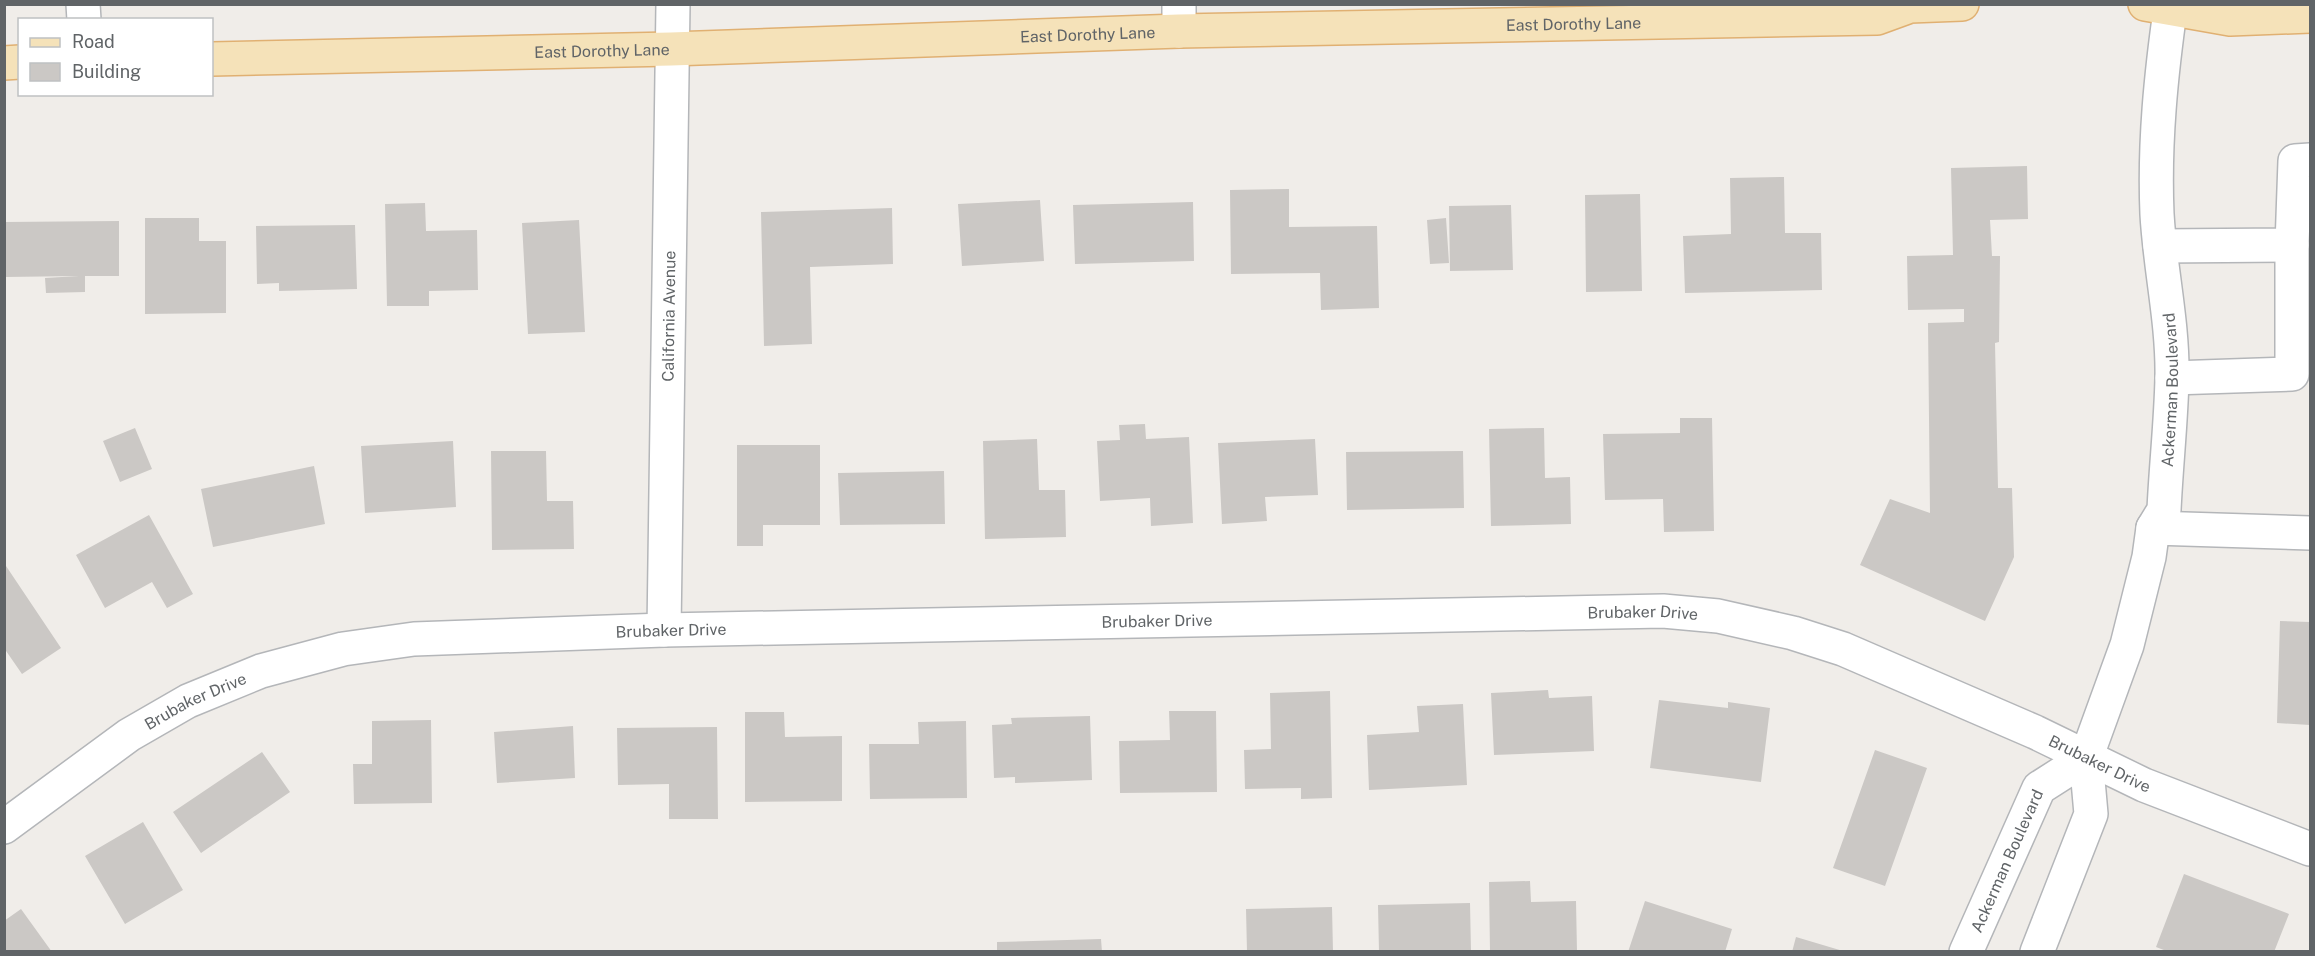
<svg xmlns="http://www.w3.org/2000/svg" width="2315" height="956" font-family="'Public Sans',sans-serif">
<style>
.building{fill:#cbc8c5}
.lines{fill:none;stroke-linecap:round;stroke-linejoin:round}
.minor-casing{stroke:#b4b6b9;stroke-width:36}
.major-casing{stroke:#e0b072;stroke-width:36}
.minor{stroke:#fff;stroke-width:33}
.major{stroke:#f5e2b9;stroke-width:33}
.labels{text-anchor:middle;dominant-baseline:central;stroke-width:4.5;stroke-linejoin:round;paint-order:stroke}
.street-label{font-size:16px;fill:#606467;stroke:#fff}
</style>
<rect width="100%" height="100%" fill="#f0ede9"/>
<path class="building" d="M2027 166 2028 219 1990 220 1992 256H2000L1999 342 1995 343 1998 488H2012L2014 557 1985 621 1860 565 1890 499 1930 513 1928 323 1964 322V309L1908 310 1907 256 1953 255 1951 168Z
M1784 177 1785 233H1821L1822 290 1685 293 1683 236 1731 234 1730 178Z
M1289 189V227L1377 226 1379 308 1321 310 1320 273 1231 274 1230 190Z
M1640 194 1642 291 1586 292 1585 195Z
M1040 200 1044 261 962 266 958 204Z
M1193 202 1194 261 1075 264 1073 205Z
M425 203 426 231 477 230 478 290 429 291V306H387L385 204Z
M1511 205 1513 270 1450 271 1449 206Z
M892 208 893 264 810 267 812 344 764 346 761 212Z
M145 218H199V241H226V313L145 314Z
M1446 218 1449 263 1430 264 1427 220Z
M579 220 585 332 528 334 522 223Z
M119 221V276H85V292L46 293 45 278 79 276 5 277V222Z
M355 225 357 289 279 291V283L257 284 256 226Z
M1680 418H1712L1714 531 1664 532 1663 499 1605 500 1603 434 1680 433Z
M1145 424 1146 439 1189 437 1193 523 1151 526 1150 498 1100 501 1097 441 1120 440 1119 425Z
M135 428 152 469 120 482 103 441Z
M1544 428 1545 478 1570 477 1571 524 1491 526 1489 429Z
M1037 439 1039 490H1065L1066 537 985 539 983 441Z
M1315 439 1318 495 1265 497 1267 521 1222 524 1218 443Z
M453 441 456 507 365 513 361 446Z
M737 445H820V525H763V546H737Z
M491 451H546L547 501H573L574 549 492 550Z
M1463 451 1464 508 1347 510 1346 452Z
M314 466 325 524 213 547 201 489Z
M944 471 945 524 840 525 838 473Z
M149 515 193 594 167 608 152 582 105 608 76 555Z
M4 563 61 648 22 674 4 648Z
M2280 621 2310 622V725L2277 723Z
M1548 690 1549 698 1592 696 1594 751 1494 755 1491 693Z
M1330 691 1332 798 1301 799V788L1245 789 1244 750 1271 749 1270 693Z
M1659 700 1728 708V702L1770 708 1761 782 1650 768Z
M1463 704 1467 785 1369 790 1367 735 1419 732 1417 706Z
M1169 711H1216L1217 792 1120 793 1119 741 1170 740Z
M745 712H784L785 737 842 736V801L745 802Z
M1090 716 1092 780 1015 783V777L994 778 992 725 1012 724 1011 718Z
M431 720 432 803 354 804 353 764H372V721Z
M966 721 967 798 870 799 869 744H919L918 722Z
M573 726 575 778 497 783 494 732Z
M717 727 718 819H669V784L618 785 617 728Z
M1875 750 1927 768 1885 886 1833 868Z
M262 752 290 792 201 853 173 812Z
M143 822 183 890 125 924 85 856Z
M2184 874 2289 914 2274 952H2169L2156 947Z
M1530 881 1531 902 1576 901 1577 952H1490L1489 882Z
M1645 901 1732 929 1725 952H1628Z
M1470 903 1471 952H1379L1378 905Z
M1332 907 1333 952H1247L1246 909Z
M21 909 52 952H4V921Z
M1796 937 1843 951V952H1792Z
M1101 939 1102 952H997V942Z"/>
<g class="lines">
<defs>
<g id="minor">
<path d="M83 4 84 20"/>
<path d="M1179 31V4"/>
<path d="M2160 246 2292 245 2295 161 2310 160"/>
<path d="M2172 378 2292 374V245"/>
<path d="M2153 528 2310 533"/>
<path id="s1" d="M664 630 673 4"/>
<path id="s2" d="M4 827 129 735 188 701 261 671 343 649 414 639 664 630 1663 611 1718 616 1793 633 1843 649 2035 732 2144 785 2310 849"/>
<path id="s3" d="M1966 952 2039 788 2086 758"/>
<path id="s4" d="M2037 952 2091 814 2086 758 2127 645 2149 557 2153 528 2164 510C2166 466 2171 422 2172 378 2173 322 2160 269 2157 214 2154 143 2161 74 2171 4"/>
</g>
<g id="major">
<path d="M2145 4 2230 19 2310 16"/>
<path id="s5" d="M212 59 671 49 1179 31 1877 18 1910 6 1962 4"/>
<path d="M4 63 20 62"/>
</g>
</defs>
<use href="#minor" class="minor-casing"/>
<use href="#major" class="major-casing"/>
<use href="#minor" class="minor"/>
<use href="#major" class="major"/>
</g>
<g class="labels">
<g class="street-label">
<text stroke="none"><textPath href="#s5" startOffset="1362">East Dorothy Lane</textPath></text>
<text stroke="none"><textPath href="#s5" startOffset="876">East Dorothy Lane</textPath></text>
<text stroke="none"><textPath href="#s5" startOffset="390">East Dorothy Lane</textPath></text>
<text stroke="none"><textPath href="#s1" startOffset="314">California Avenue</textPath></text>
<text stroke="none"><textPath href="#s4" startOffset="586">Ackerman Boulevard</textPath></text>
<text stroke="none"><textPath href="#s2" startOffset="1688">Brubaker Drive</textPath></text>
<text stroke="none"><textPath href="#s2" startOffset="1202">Brubaker Drive</textPath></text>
<text stroke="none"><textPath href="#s2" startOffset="716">Brubaker Drive</textPath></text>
<text stroke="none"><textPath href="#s2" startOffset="230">Brubaker Drive</textPath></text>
<text stroke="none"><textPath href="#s2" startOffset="2174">Brubaker Drive</textPath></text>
<text stroke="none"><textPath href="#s3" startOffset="100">Ackerman Boulevard</textPath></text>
</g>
</g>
<rect width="2315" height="956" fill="none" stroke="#606467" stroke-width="12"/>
<rect x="18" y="18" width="195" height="78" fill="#ffffff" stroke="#bfc1c2" stroke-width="1.5"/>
<rect x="30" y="38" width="30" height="9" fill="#f5e2b9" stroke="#bfc1c2" stroke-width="1.5"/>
<text x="72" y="48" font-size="18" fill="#606467">Road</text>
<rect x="30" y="63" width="30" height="18" fill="#cbc8c5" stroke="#bfc1c2" stroke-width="1.5"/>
<text x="72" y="78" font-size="18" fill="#606467">Building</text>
</svg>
